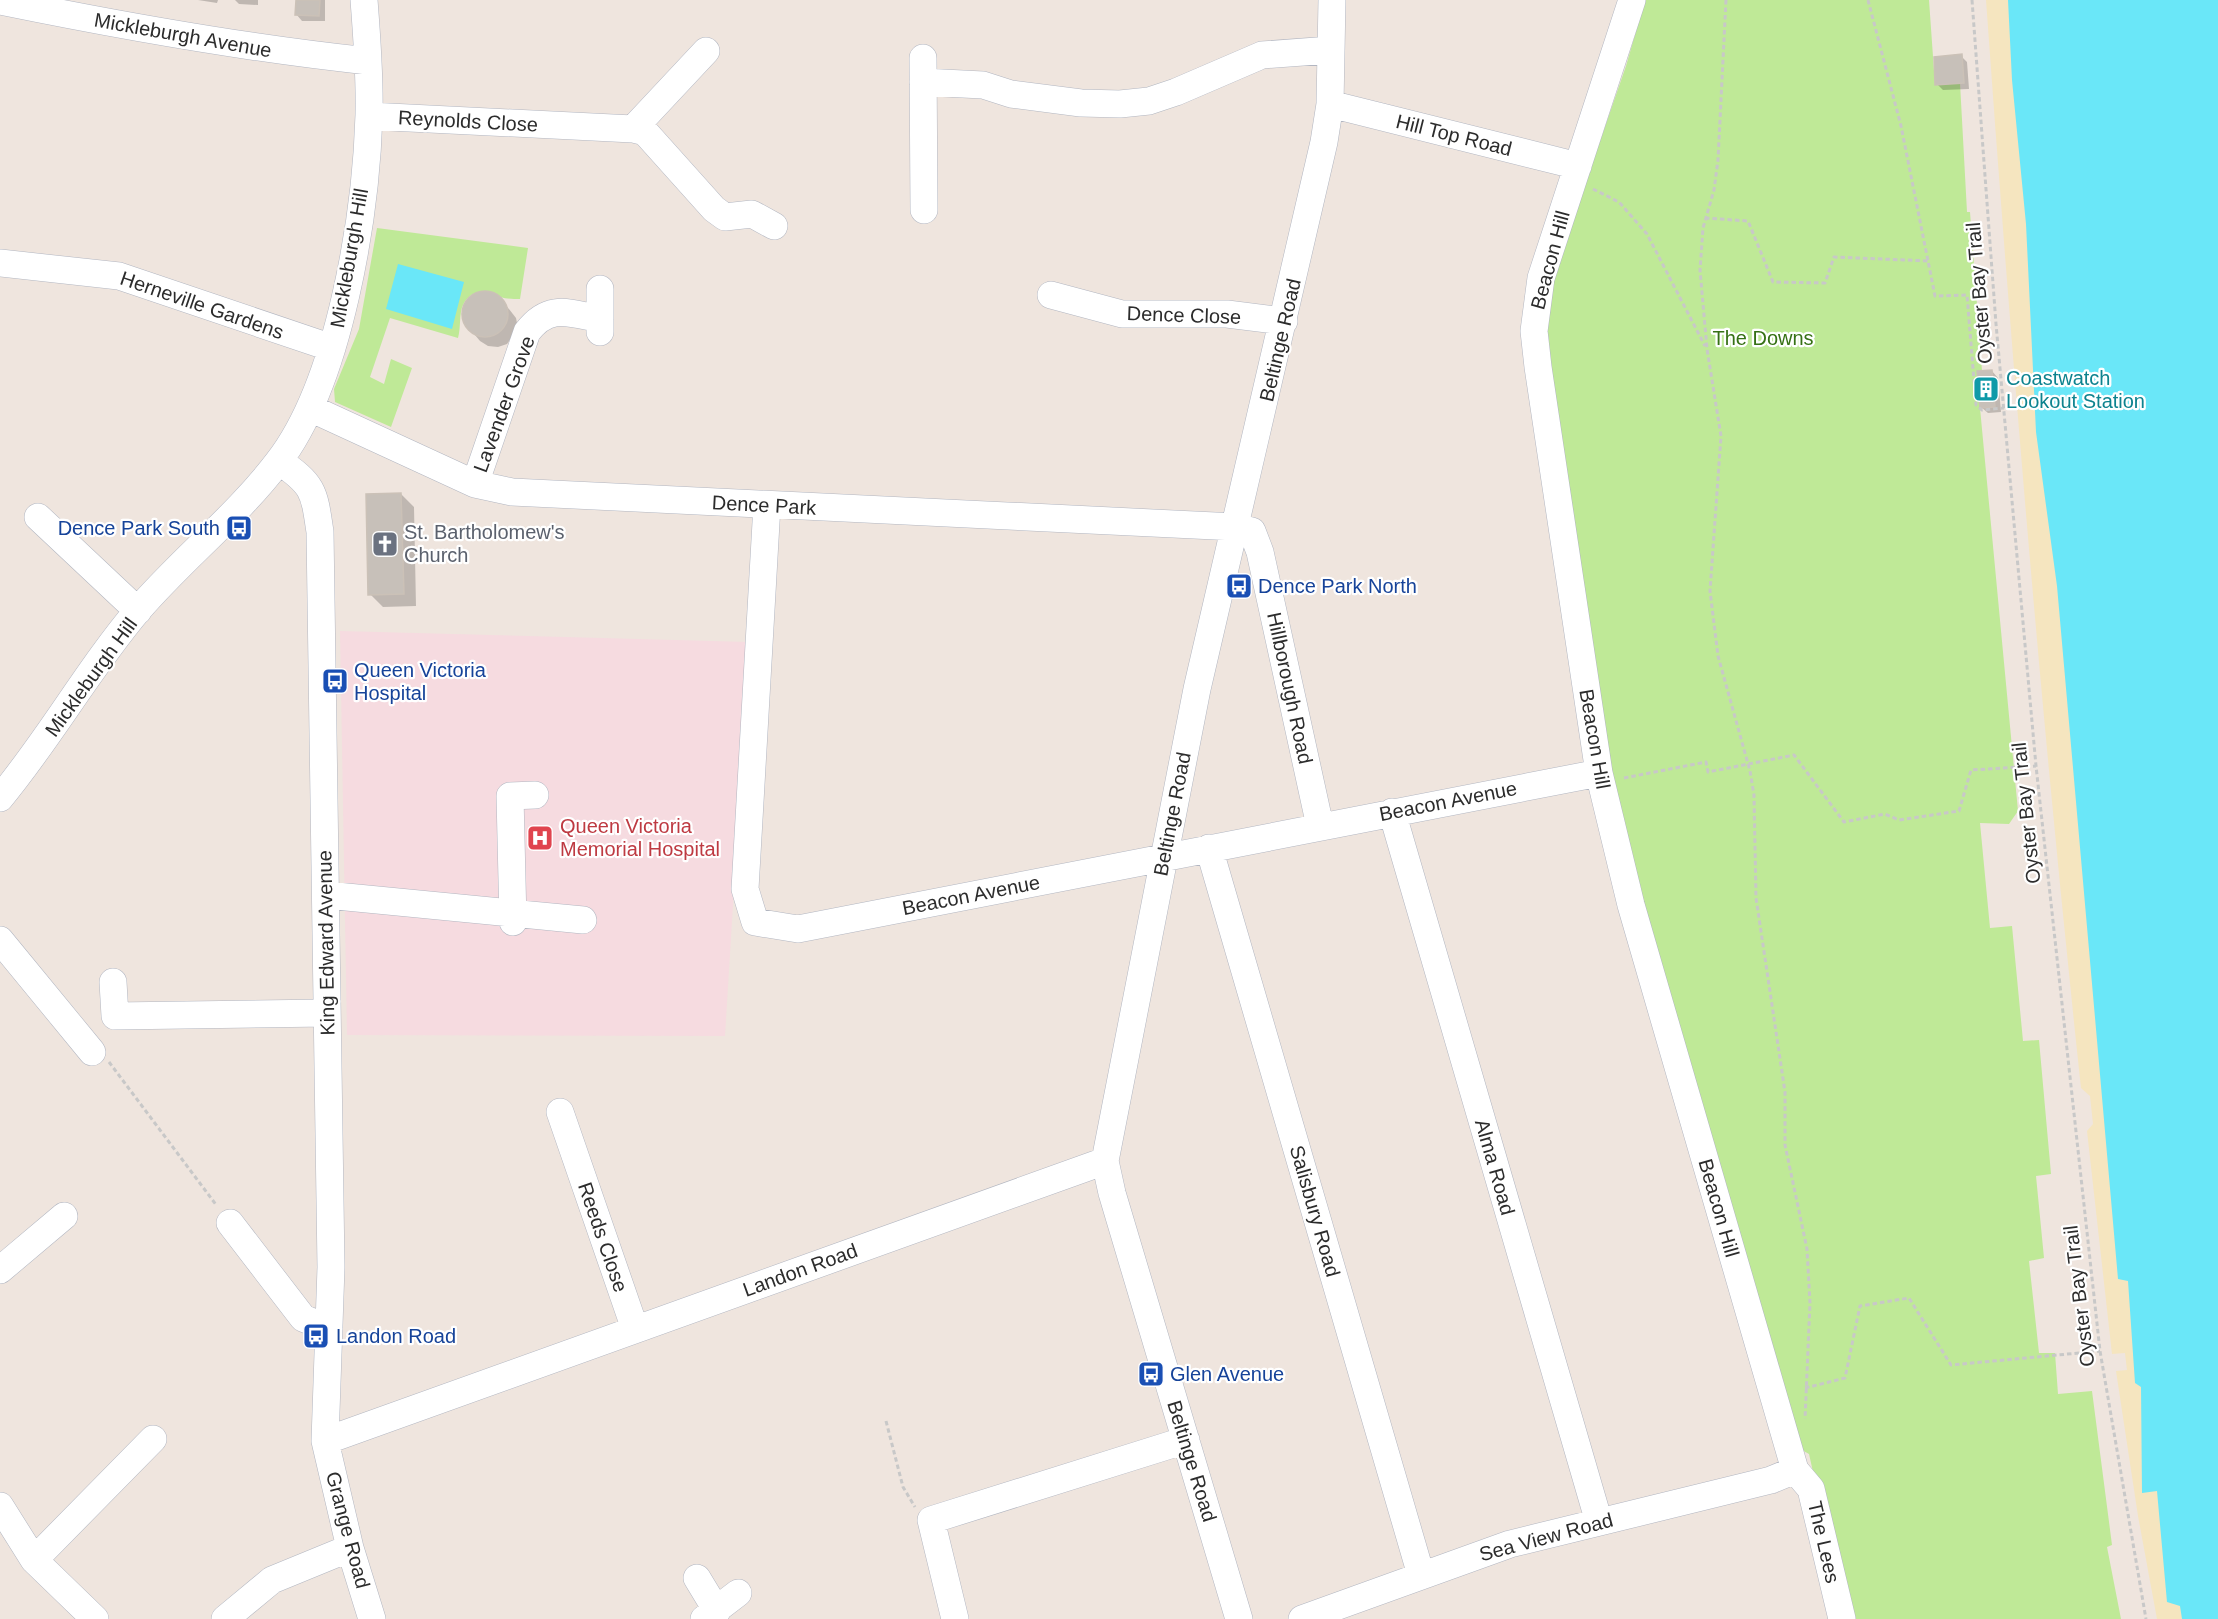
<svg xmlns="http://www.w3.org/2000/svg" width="2218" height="1619" font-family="Helvetica,sans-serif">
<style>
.medical{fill:#f6dbe0}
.green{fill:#bfe997}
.sand{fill:#f5e5bf}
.water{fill:#6ae7f8}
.shadow{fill:#0003}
.building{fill:#c7c0b9;stroke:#cbc1b7;stroke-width:1.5}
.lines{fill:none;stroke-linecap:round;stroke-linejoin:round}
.minor-casing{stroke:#b2b6c1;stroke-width:28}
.path{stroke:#c8c8c8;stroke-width:3;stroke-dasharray:4.5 3;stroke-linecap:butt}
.minor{stroke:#fff;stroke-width:27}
.labels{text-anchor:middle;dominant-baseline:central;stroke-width:4.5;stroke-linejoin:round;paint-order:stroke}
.street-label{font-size:20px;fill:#2c2c2c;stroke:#fff}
.park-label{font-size:20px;fill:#367115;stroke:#fff}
.culture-label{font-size:20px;fill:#0d838f;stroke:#fff;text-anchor:start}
.transit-label{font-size:20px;fill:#164399;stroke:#fff;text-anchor:start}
.worship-label{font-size:20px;fill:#5b616d;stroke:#fff;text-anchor:start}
.health-label{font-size:20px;fill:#be3a42;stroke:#fff;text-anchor:start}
</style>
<rect width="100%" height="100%" fill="#efe5de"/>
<path class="medical" d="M340 631 749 642 725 1036 347 1035Z"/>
<path class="green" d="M1645 0H1929L1935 85 1960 83 1967 212H1970L1982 371 1977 372 1980 408 2018 811 2009 824 1980 823 1990 928 2012 926 2023 1041 2039 1040 2051 1174 2036 1176 2044 1258 2029 1261 2039 1353H2055L2058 1394 2092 1391 2112 1545 2107 1547 2121 1619H1846L1809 1454 1800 1449 1644 911 1614 791 1546 334 1551 283 1626 66Z
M377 228 528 248 520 299C514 299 506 299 501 297 487 292 472 287 463 305 459 313 461 328 458 338L390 318 370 377 384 384 391 359 412 368 391 427 335 402 334 389 359 329Z"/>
<path class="sand" d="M1986 0H2051L2212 1619H2157L2138 1516 2116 1371 2127 1370 2125 1353 2112 1354 2087 1131 2093 1124 2090 1096 2081 1088C2042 726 2012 363 1986 0Z"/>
<path class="water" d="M2008 0H2218V1619H2182L2180 1606 2167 1602 2157 1491 2142 1493 2141 1387 2135 1383 2128 1281 2118 1279 2057 586 2036 432 2026 224 2012 80Z
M398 264 464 282 452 329 386 309Z"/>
<path class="shadow" d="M198 0H218L217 3Z
M235 0H258V5L239 4Z
M297 0H325V21H302L296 14Z
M1961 56 1967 62 1969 89 1943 90 1937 84Z
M481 292 492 293 501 299 516 318 518 328 507 344 498 347 488 346 480 341 464 322 465 305 471 297Z
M1992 371 1998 378 2001 412 1988 413 1981 407Z
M401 494 414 507 416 606 383 607 370 594Z"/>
<path class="building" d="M296 0H320L319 16 295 15Z
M1962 54 1964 83 1935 85 1934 57Z
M462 314a23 23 0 1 1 46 0a23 23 0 1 1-46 0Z
M1992 370 1995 407 1980 408 1977 371Z
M401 493 404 594 368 595 366 494Z"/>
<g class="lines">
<defs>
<path id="minor" d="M1632 0 1541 278 1534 331 1538 367 1599 773 1631 905 1795 1470 1811 1489 1842 1619
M0 1C122 26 244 48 368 61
M923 58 924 210
M923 82 983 85 1011 94 1081 103 1120 104 1149 101 1176 92 1262 55 1330 50
M1330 104 1578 166
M369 116 633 129 645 132 714 209 725 217 752 214 774 226
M633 129 706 51
M0 263 119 276 332 348
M600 289V332
M1051 295 1122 314H1227L1284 321
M310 408 475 484 512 492 1236 527 1252 531 1260 552 1320 826
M279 461C314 485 314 491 320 532L331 1267 325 1441 350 1548 372 1619
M475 484 527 332C549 303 569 313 600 319
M767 505 745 889 755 922 798 929 1599 773
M38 517 138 611
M0 798C50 738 88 669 139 609 183 558 237 516 278 462 340 382 366 215 369 115 370 77 367 38 364 0
M1392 812 1599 1522
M1209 848 1421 1575
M326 895 583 920
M513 922 510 796 535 795
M0 940 92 1052
M113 982 115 1016 327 1013
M560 1112 635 1329
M230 1223 303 1318 329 1329
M0 1270 64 1216
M325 1441 1105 1161
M0 1506 34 1560 95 1619
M34 1560 153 1439
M697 1578 717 1611
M225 1619 272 1580 350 1548
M704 1619 738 1593
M955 1619 931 1520 1186 1440
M1239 1619 1112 1193 1105 1161 1197 689 1324 142 1330 104 1332 0
M1302 1619 1510 1544 1771 1480 1795 1470"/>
</defs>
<use href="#minor" class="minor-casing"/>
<path class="path" d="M1726 0 1718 160 1714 190 1703 228 1700 270 1707 349 1721 436 1710 591 1718 656 1750 771 1754 795 1756 898 1785 1092V1145L1807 1249 1810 1303 1805 1419
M1868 0 1901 126 1935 296 1967 295 1976 405 1982 410 2004 408
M1972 0 1996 324 2036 766 2100 1351 2146 1619
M1593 189 1619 202 1647 234 1705 346
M1705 218 1748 221 1773 282 1825 283 1834 257 1929 261
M1624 778 1706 762 1708 772 1794 755 1844 822 1885 814 1899 820 1959 811 1971 770 2036 766
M109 1062 217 1206
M1805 1388 1845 1378 1860 1306 1909 1298 1951 1365 2100 1351
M886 1421 903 1487 915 1507"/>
<use href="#minor" class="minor"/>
</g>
<defs>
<symbol id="building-square" viewBox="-11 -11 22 22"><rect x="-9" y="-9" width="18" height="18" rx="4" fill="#0f9aa8" stroke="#fff"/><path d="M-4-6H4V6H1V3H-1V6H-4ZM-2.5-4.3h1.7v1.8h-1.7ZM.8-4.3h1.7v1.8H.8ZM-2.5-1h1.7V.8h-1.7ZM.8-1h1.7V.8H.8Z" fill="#fff"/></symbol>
<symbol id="bus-square" viewBox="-11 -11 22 22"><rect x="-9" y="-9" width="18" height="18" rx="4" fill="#1a4fb4" stroke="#fff"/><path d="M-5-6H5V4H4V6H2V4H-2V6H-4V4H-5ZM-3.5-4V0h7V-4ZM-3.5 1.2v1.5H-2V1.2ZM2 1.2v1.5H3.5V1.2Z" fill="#fff"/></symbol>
<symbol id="church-square" viewBox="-11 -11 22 22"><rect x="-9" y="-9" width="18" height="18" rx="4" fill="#6b7280" stroke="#fff"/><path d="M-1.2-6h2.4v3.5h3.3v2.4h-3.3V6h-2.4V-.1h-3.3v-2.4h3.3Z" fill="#fff"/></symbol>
<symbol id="hospital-square" viewBox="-11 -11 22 22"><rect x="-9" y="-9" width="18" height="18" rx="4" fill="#e0444e" stroke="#fff"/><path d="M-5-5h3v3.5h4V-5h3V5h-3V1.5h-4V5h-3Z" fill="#fff"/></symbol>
</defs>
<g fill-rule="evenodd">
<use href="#building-square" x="1971" y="374" width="30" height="30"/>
<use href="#bus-square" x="224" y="513" width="30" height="30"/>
<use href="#church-square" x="370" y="529" width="30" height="30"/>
<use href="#bus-square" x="1224" y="571" width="30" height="30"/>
<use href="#bus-square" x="320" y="666" width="30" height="30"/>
<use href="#hospital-square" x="525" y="823" width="30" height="30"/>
<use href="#bus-square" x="301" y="1321" width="30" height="30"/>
<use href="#bus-square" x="1136" y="1359" width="30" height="30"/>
</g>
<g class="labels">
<g class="street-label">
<text transform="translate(183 35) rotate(10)">Mickleburgh Avenue</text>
<text transform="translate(468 121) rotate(3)">Reynolds Close</text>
<text transform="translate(1454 135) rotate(14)">Hill Top Road</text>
<text transform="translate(349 258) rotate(-80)">Mickleburgh Hill</text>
<text transform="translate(1550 260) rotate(-75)">Beacon Hill</text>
<text transform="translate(1979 293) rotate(-95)">Oyster Bay Trail</text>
<text transform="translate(202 305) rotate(19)">Herneville Gardens</text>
<text transform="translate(1184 315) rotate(2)">Dence Close</text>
<text transform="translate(1280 340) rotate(-77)">Beltinge Road</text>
<text transform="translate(504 404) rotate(-70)">Lavender Grove</text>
<text transform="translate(764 505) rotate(3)">Dence Park</text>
<text transform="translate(91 677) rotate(-54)">Mickleburgh Hill</text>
<text transform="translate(1290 688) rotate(78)">Hillborough Road</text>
<text transform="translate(1595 739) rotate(80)">Beacon Hill</text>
<text transform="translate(1448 801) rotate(-11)">Beacon Avenue</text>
<text transform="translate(2026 813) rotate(-96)">Oyster Bay Trail</text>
<text transform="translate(1172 814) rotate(-79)">Beltinge Road</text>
<text transform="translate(971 895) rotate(-11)">Beacon Avenue</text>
<text transform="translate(326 943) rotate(-91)">King Edward Avenue</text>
<text transform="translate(1495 1167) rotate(74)">Alma Road</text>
<text transform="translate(1719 1208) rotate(74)">Beacon Hill</text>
<text transform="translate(1315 1211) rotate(74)">Salisbury Road</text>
<text transform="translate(603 1237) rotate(71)">Reeds Close</text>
<text transform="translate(800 1270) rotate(-20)">Landon Road</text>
<text transform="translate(2079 1296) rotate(-97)">Oyster Bay Trail</text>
<text transform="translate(1192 1461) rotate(73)">Beltinge Road</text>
<text transform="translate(348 1530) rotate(75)">Grange Road</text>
<text transform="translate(1546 1537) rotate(-15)">Sea View Road</text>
<text transform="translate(1824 1542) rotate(77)">The Lees</text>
</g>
<g class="park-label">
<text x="1763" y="338">The Downs</text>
</g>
<g class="culture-label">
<text x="2006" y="378">Coastwatch<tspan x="2006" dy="23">Lookout Station</tspan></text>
</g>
<g class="transit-label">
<text x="220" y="528" text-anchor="end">Dence Park South</text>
<text x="1258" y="586">Dence Park North</text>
<text x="354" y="670">Queen Victoria<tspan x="354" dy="23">Hospital</tspan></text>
<text x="336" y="1336">Landon Road</text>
<text x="1170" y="1374">Glen Avenue</text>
</g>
<g class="worship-label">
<text x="404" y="532">St. Bartholomew's<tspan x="404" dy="23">Church</tspan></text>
</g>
<g class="health-label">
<text x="560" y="826">Queen Victoria<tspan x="560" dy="23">Memorial Hospital</tspan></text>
</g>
</g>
</svg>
